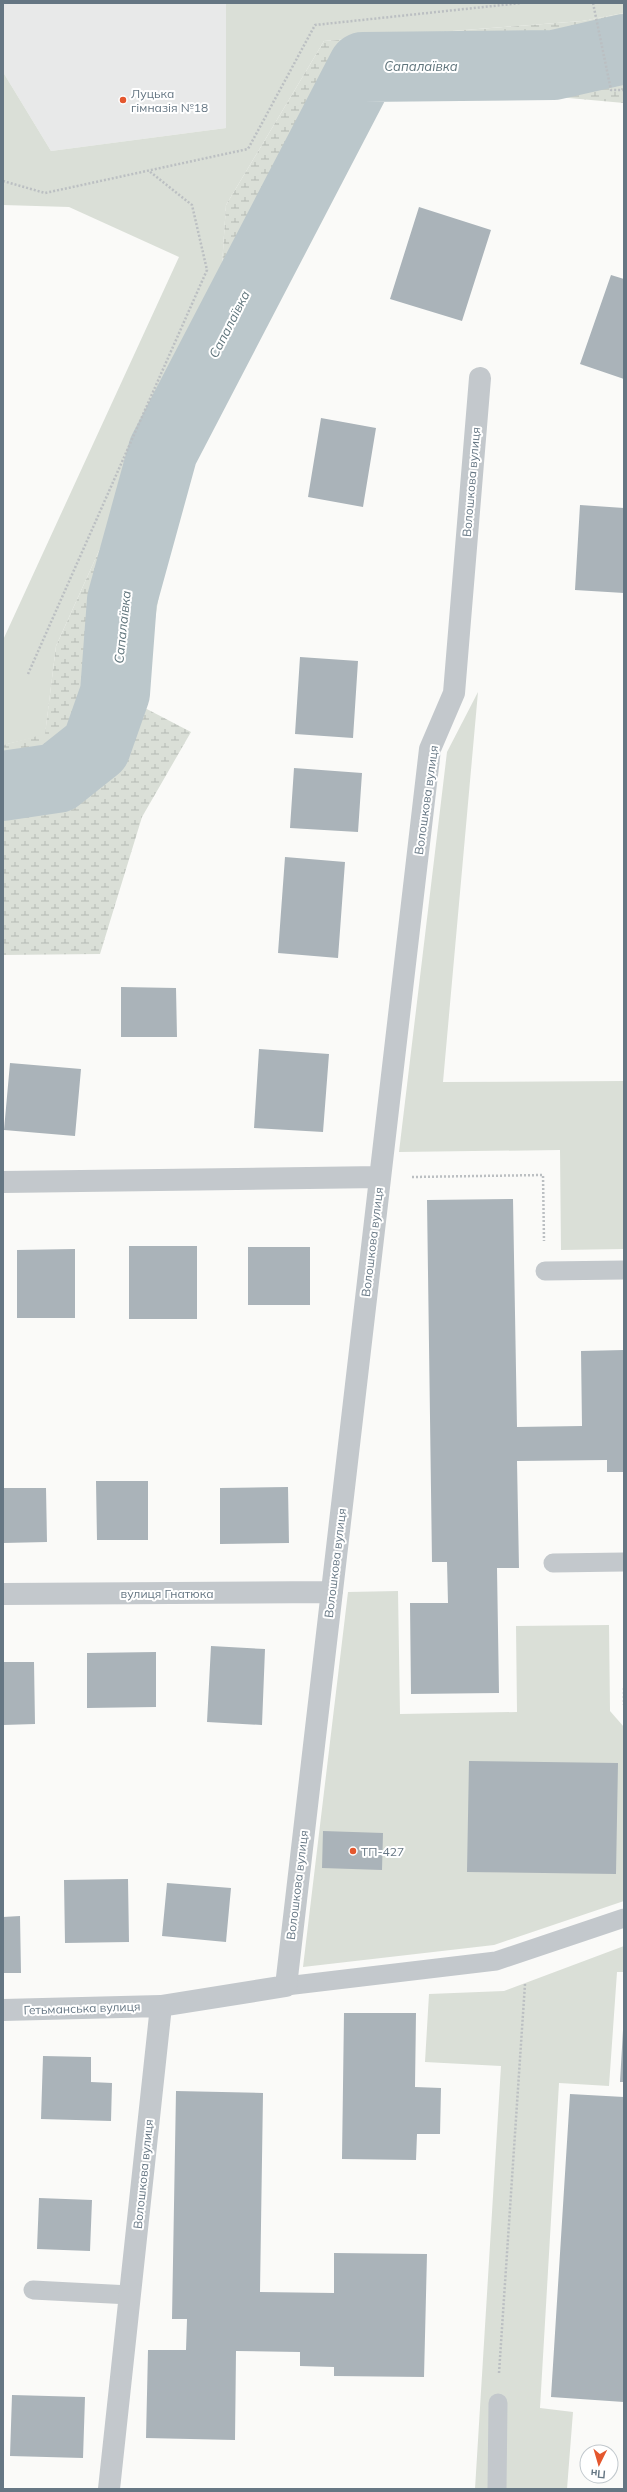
<svg xmlns="http://www.w3.org/2000/svg" width="627" height="2492" font-family="Mulish,sans-serif">
<style>
.built{fill:#e8e9e9}
.grass{fill:#dadfd7}
.wetland{fill:url(#wetland-marsh)}
.lines{fill:none;stroke-linecap:round;stroke-linejoin:round}
.river{stroke:#bbc7cb;stroke-width:70}
.building{fill:#aab3b9}
.path{stroke:#bbbfc2;stroke-width:2.5;stroke-dasharray:2 2;stroke-linecap:butt}
.service{stroke:#c3c8cc;stroke-width:19}
.minor{stroke:#c3c8cc;stroke-width:22}
.poi-dot{fill:#e4572e;stroke:#fff;stroke-width:1.5}
.labels{text-anchor:middle;dominant-baseline:central;stroke-width:4;stroke-linejoin:round;paint-order:stroke}
.poi-label{font-size:12px;fill:#657683;stroke:#fff;text-anchor:start}
.street-label{font-size:12px;fill:#657683;stroke:#fff}
.water-label{font-size:13px;font-style:italic;fill:#60757c;stroke:#fff}
</style>
<defs>
<pattern id="wetland-marsh" width="20" height="14" patternUnits="userSpaceOnUse"><rect width="20" height="14" fill="#dadfd7"/><path d="M1 5h8M5 5V1M11 12h8M15 12V8" fill="none" stroke="#b4b9b4"/></pattern>
</defs>
<rect width="100%" height="100%" fill="#fafaf8"/>
<path class="built" d="M3 3H226V128L51 151 3 72Z"/>
<path class="grass" d="M226 3H624V13L582 21 324 41 226 205 222 266 205 316 56 646 45 735 3 745V640L179 257 69 207 3 205V72L51 151 226 128Z
M478 692 443 1082 624 1081V1249L561 1250 560 1150 399 1152 447 752Z
M398 1591 400 1714 517 1712 516 1626 609 1625 610 1711 624 1727V1901L494 1945 303 1967 348 1592Z
M624 1946V1972H617L609 2086 559 2083 540 2408 573 2412 567 2489H475L501 2066 425 2062 429 1994 504 1991Z"/>
<path class="wetland" d="M624 13V103L379 81 305 211 172 514 141 706 191 732 142 817 100 954 3 955V745L45 734 56 646 205 316 222 266 226 205 324 41 582 21Z"/>
<g class="lines">
<path class="river" d="M3 786 57 778 96 747 115 693 122 600 163 451 363 67 554 65 624 49"/>
</g>
<path class="building" d="M419 207 491 230 462 321 390 299Z
M611 275 624 279V379L580 364Z
M321 418 376 428 363 507 308 497Z
M580 505 624 508V593L575 590Z
M300 657 358 661 353 738 295 734Z
M294 768 362 773 358 832 290 828Z
M285 857 345 862 338 958 278 953Z
M121 987 176 988 177 1037H121Z
M259 1049 329 1054 323 1132 254 1128Z
M10 1063 81 1069 75 1136 4 1130Z
M513 1199 517 1427 582 1426 581 1351 624 1350V1472H607V1460L517 1461 519 1568H497L499 1693 411 1694 410 1603H448L447 1562H432L427 1200Z
M129 1246H197V1319H129Z
M248 1247H310V1305H248Z
M75 1249V1318H17V1250Z
M96 1481H148V1540H97Z
M288 1487 289 1543 220 1544V1488Z
M3 1488H46L47 1542 3 1543Z
M211 1646 265 1649 262 1725 207 1722Z
M156 1652V1707L87 1708V1653Z
M3 1662H34L35 1724 3 1725Z
M469 1761 618 1763 616 1874 467 1872Z
M323 1831 383 1833 382 1870 322 1868Z
M128 1879 129 1942 65 1943 64 1880Z
M167 1883 231 1888 226 1942 162 1936Z
M20 1916 21 1973H3V1917Z
M344 2013H416L415 2087 441 2088 440 2134H417L416 2160 342 2159Z
M623 2030H624V2082H620Z
M43 2056 91 2057V2082L112 2083 111 2121 41 2119Z
M176 2091 263 2093 260 2292 334 2293V2253L427 2254 424 2377 334 2376V2367L300 2366V2352L236 2351 235 2440 146 2438 148 2350H186L187 2319H172Z
M570 2094 624 2097V2402L551 2397Z
M39 2198 92 2200 90 2251 37 2249Z
M12 2395 85 2397 83 2458 10 2456Z"/>
<g class="lines">
<path class="path" d="M593 3 611 90H624
M3 181 45 193 248 149 315 25 521 3
M28 674 207 270 192 205 149 171
M412 1177 543 1175 544 1241
M624 1688V1705
M499 2373 525 1984"/>
<path class="service" d="M545 1271 624 1270
M553 1563 624 1562
M286 1986 496 1961 624 1918
M33 2290 130 2295
M497 2489 498 2403"/>
<path class="minor" d="M3 1182 380 1177
M3 1594 332 1592
M3 2010 161 2006
M109 2489 161 2006 286 1986 430 749 454 693 480 378"/>
</g>
<g class="poi-dot">
<circle cx="123" cy="100" r="4"/>
<circle cx="353" cy="1851" r="4"/>
</g>
<g class="labels">
<g class="poi-label">
<text x="131" y="93">Луцька<tspan x="131" dy="14">гімназія №18</tspan></text>
<text x="361" y="1851">ТП-427</text>
</g>
<g class="street-label">
<text transform="translate(471 482) rotate(-85)">Волошкова вулиця</text>
<text transform="translate(426 800) rotate(-82)">Волошкова вулиця</text>
<text transform="translate(372 1242) rotate(-83)">Волошкова вулиця</text>
<text transform="translate(335 1563) rotate(-83)">Волошкова вулиця</text>
<text x="167" y="1593">вулиця Гнатюка</text>
<text transform="translate(297 1885) rotate(-83)">Волошкова вулиця</text>
<text transform="translate(82 2008) rotate(-2)">Гетьманська вулиця</text>
<text transform="translate(143 2174) rotate(-84)">Волошкова вулиця</text>
</g>
<g class="water-label">
<text x="421" y="66">Сапалаївка</text>
<text transform="translate(229 324) rotate(-63)">Сапалаївка</text>
<text transform="translate(122 627) rotate(-84)">Сапалаївка</text>
</g>
</g>
<rect width="627" height="2492" fill="none" stroke="#657683" stroke-width="8"/>
<g transform="translate(599 2464) rotate(185)"><circle r="19" fill="#ffffff" stroke="#c1c8cd"/>
<path d="M0-3L7 15L0 10L-7 15Z" fill="#e4572e"/>
<text y="-6" font-size="11" font-weight="bold" text-anchor="middle" fill="#657683">Пн</text>
</g>
</svg>
